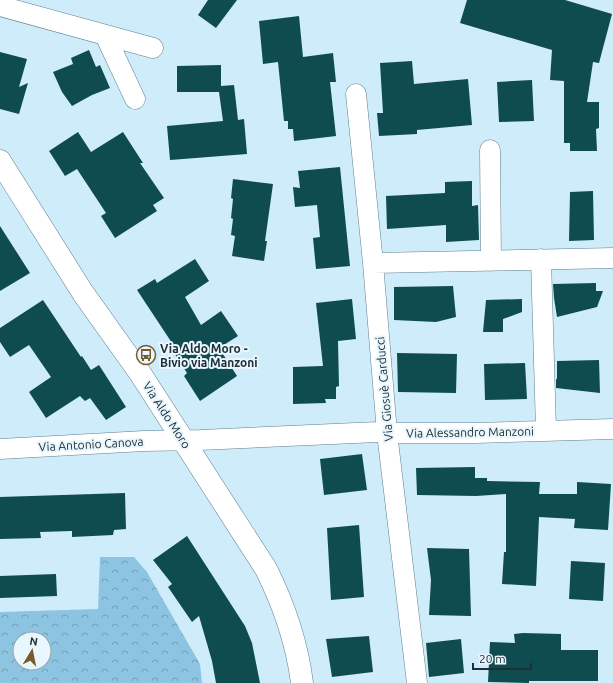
<svg xmlns="http://www.w3.org/2000/svg" width="613" height="683" font-family="Ubuntu,sans-serif">
<style>
.park{fill:url(#park-crowns);fill-rule:evenodd}
.building{fill:#0e4c4f}
.lines{fill:none;stroke-linecap:round;stroke-linejoin:round}
.minor-casing{stroke:#5e7f90;stroke-width:21}
.tertiary-casing{stroke:#5e7f90;stroke-width:23}
.minor{stroke:#fff;stroke-width:20}
.tertiary{stroke:#fff;stroke-width:22}
.labels{text-anchor:middle;dominant-baseline:central;stroke-width:4;stroke-linejoin:round;paint-order:stroke}
.poi-label{font-size:12px;font-weight:bold;fill:#202e35;stroke:#e8f6fe;text-anchor:start}
.street-label{font-size:12px;fill:#202e35;stroke:#e8f6fe}
</style>
<defs>
<pattern id="park-crowns" width="20" height="18" patternUnits="userSpaceOnUse"><rect width="20" height="18" fill="#8dc4e1"/><path d="M2 6a3 3 0 1 1 6 0M12 15a3 3 0 1 1 6 0" fill="none" stroke="#73a0b7"/></pattern>
</defs>
<rect width="100%" height="100%" fill="#cfecfb"/>
<path class="park" d="M100 557H134L147 572 200 664 202 683H0V612L98 609ZM20 639H44V663H20Z"/>
<path class="building" d="M208 0H237L216 28 198 15Z
M467 0H565L612 14 599 63 593 62 587 102H599V128L596 129 597 151H570V143H564V81L550 80 552 50 460 23Z
M299 16 303 57 333 53 336 82H330L336 136 294 141 293 129H288V121H284L278 62 263 64 259 21Z
M89 50 96 67 100 65 110 88 92 95 72 106 62 92 53 72 73 64 71 58Z
M0 52 27 59 19 87 28 83 19 114 0 109Z
M412 61 414 84 468 79 472 125 417 130V134L379 136 377 113H383L380 63Z
M221 65V86L234 85 238 120 244 119 247 154 170 160 167 126 223 121 219 92H177V66Z
M532 80 534 121 499 122 497 82Z
M78 132 91 152 123 132 143 163H140L164 198 153 205 157 211 115 238 101 216 106 213 77 169 65 176 49 151Z
M340 167 350 266 316 269 313 238 320 237 317 205 295 207 293 187 300 188 298 171Z
M233 179 273 184 265 241H267L264 261 232 256 235 236 231 235 233 219 231 218 233 199 231 198Z
M472 181V206L478 205 479 240 446 242V225L387 229 386 196 445 193V182Z
M593 191 594 240 569 241 570 192Z
M0 226 30 273 0 291Z
M195 259 209 281 185 297 201 325 221 311 238 336 219 348 237 376 200 401 184 376 187 373 169 345 172 343 137 290 155 279 157 283Z
M596 283V291H603L597 307 557 317 554 298 553 284Z
M453 286 456 317 436 322 394 320V287Z
M352 299 356 339 338 341 339 386 336 387V399H325L326 403 293 404V367L323 366 316 303Z
M522 299V312L503 319V332H483L486 300Z
M43 300 81 357 82 356 91 370 99 365 126 407 106 420 90 398 85 401 80 396 46 418 29 392 51 377 29 345 10 357 0 342V328Z
M397 353 457 354 456 393 398 392Z
M599 360 600 393 556 388V380L557 378V361Z
M525 363 527 399 485 400 484 364Z
M362 454 367 490 324 495 320 459Z
M475 467V478H487V481L540 482 539 494H577V482L611 484 608 530 574 528 575 519 539 517 536 586 502 584 504 552H506V494L476 496 417 495 416 468Z
M125 493 126 529 114 530 113 535 72 537V531L40 532 41 538 0 539V497Z
M359 525 364 597 331 600 327 528Z
M187 536 245 626 252 643 260 683H216L212 661 199 616 192 622 168 587 172 584 153 560Z
M427 548 469 549 471 616 429 615 431 580Z
M571 561 605 563 603 601 569 599Z
M56 574 57 596 0 598V576Z
M523 633 561 634V650H598V681H529V683L488 682 490 642 515 643 514 634Z
M369 636 373 672 332 677 326 639Z
M461 639 464 673 429 677 426 643Z"/>
<g class="lines">
<defs>
<path id="minor" d="M0 6 153 48
M105 35 135 99
M356 94 373 263 387 433 417 683
M490 150 491 261
M541 259 546 430
M373 263 613 258
M0 449 144 441 200 440 378 432 387 433H475L613 429"/>
<path id="tertiary" d="M0 161 83 293 140 373 266 569C284 605 297 643 302 683"/>
</defs>
<use href="#minor" class="minor-casing"/>
<use href="#tertiary" class="tertiary-casing"/>
<use href="#minor" class="minor"/>
<use href="#tertiary" class="tertiary"/>
</g>
<defs>
<symbol id="bus-ring" viewBox="-11 -11 22 22"><circle r="9.5" fill="#e8f6fe" stroke="#795a2f" stroke-width="1.5"/><path d="M-5-6H5V4H4V6H2V4H-2V6H-4V4H-5ZM-3.5-4V0h7V-4ZM-3.5 1.2v1.5H-2V1.2ZM2 1.2v1.5H3.5V1.2Z" fill="#795a2f"/></symbol>
</defs>
<g fill-rule="evenodd">
<use href="#bus-ring" x="135" y="344" width="22" height="22"/>
</g>
<g class="labels">
<g class="poi-label">
<text x="160" y="348">Via Aldo Moro -<tspan x="160" dy="14">Bivio via Manzoni</tspan></text>
</g>
<g class="street-label">
<text transform="translate(384 389) rotate(-95)">Via Giosuè Carducci</text>
<text transform="translate(167 415) rotate(57)">Via Aldo Moro</text>
<text transform="translate(470 432) rotate(-1)">Via Alessandro Manzoni</text>
<text transform="translate(91 444) rotate(-3)">Via Antonio Canova</text>
</g>
</g>
<g transform="translate(32 651) rotate(10)"><circle r="19" fill="#e8f6fe" stroke="#98a6ae"/>
<path d="M0-3L7 15L0 10L-7 15Z" fill="#795a2f"/>
<text y="-6" font-size="11" font-weight="bold" text-anchor="middle" fill="#202e35">N</text>
</g>
<path d="M473 663v6h58v-6" fill="none" stroke="#202e35" stroke-width="2"/>
<text x="479" y="663" font-size="12" fill="#202e35" stroke="#e8f6fe" stroke-width="3" paint-order="stroke">20 m</text>
</svg>
